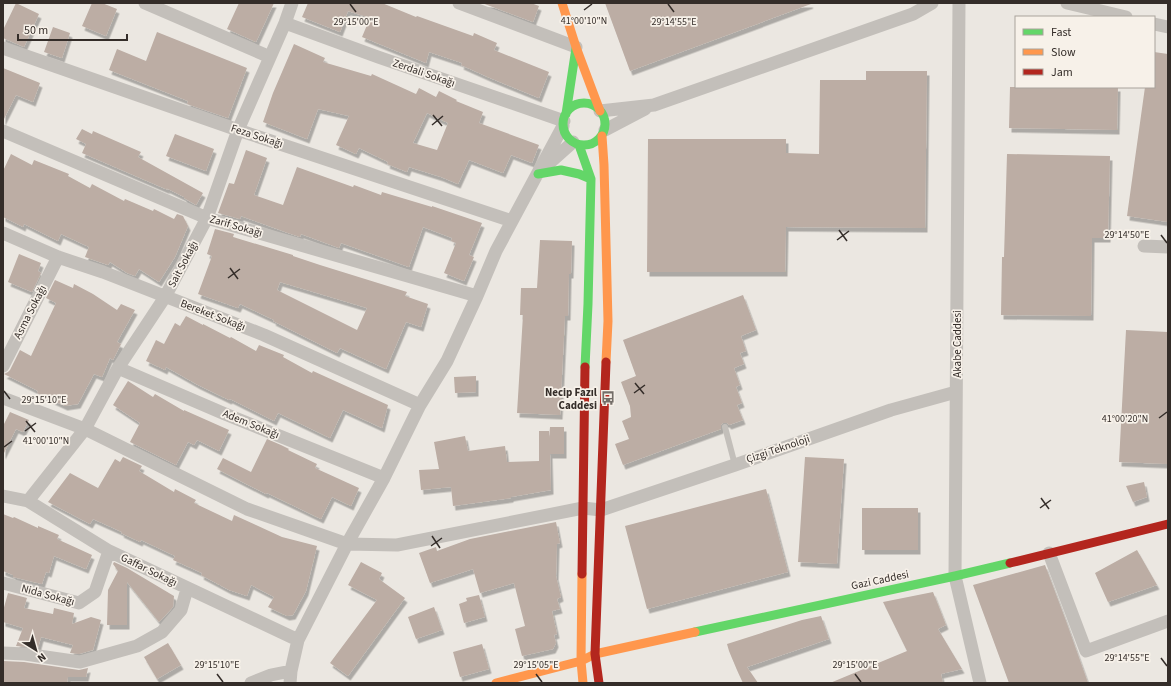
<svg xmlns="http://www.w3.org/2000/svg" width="1171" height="686" font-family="'Source Sans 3',sans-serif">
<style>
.building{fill:#bcada4;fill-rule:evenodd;filter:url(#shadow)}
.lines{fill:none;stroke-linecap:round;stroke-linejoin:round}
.lane{stroke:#c3bfba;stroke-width:6}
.street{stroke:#c3bfba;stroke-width:13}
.fast{stroke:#63d668;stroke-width:9}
.slow{stroke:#ff974d;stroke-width:9}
.jam{stroke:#b3261e;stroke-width:9}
.ticks{fill:none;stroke:#342d29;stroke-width:1.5}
.labels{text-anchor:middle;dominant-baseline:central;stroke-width:3.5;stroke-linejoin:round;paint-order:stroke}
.street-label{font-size:11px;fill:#342d29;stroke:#f7f1e9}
.poi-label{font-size:11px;font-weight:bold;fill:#342d29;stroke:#f7f1e9;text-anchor:end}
.ticks-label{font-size:10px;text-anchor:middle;fill:#342d29;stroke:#f7f1e9;stroke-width:3.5;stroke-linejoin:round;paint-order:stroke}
</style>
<defs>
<filter id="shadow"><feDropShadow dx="2.5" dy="4.5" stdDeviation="0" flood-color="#0004"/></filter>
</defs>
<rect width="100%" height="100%" fill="#ebe7e1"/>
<path class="building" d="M16 3 39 14 24 47 3 38V30Z
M92 3H102L117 9 106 36 82 26Z
M239 3H274L256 42 227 29Z
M308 3H382L416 17 417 16 473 36 474 33 497 43 494 50 549 72 539 98 490 78 461 65 462 63 429 52 426 63 362 37 370 18 348 11 340 32 302 17Z
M482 3H531L539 6 533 22Z
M605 3H810L811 4 630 71Z
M53 27 70 33 62 58 44 52Z
M157 32 247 68 228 118 187 104 188 101 109 70 117 49 146 61Z
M294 44 325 58 323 62 371 76 372 74 416 94 419 88 436 97 439 91 457 100 456 101 483 112 479 123 539 145 532 163 511 155 503 173 469 160 458 184 441 177 409 167 407 172 387 164 388 162 359 148 356 154 336 145 349 116 318 109 307 139 263 122 273 93ZM427 113 448 123 437 150 413 143Z
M1154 52 1168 54V222L1127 216 1145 87H1154Z
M3 68 40 83 33 102 16 95 3 121Z
M866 71H927L925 228 786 227 785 272H647L648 139H786V153L819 154 820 80H866Z
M1010 87H1118L1117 130 1009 128Z
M82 129 92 134 93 131 141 152 138 157 203 193 196 205 184 198V197L166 188 168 190 82 153 86 144 76 139Z
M175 134 214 149 206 171 166 156Z
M246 150 267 158 254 195 283 205 297 167 353 187 354 185 381 195 382 192 432 207V206L482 223 469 255 474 257 464 281 444 273 456 243 451 241 452 238 423 227 409 267 341 243 339 248 301 234 300 237 288 233 241 216 240 219 218 213 229 183 234 184Z
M11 154 32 165 34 160 69 174 68 176 90 188 92 184 124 201 125 199 153 211 154 209 174 219 177 214 183 216 188 226 175 257 159 282 139 269 135 276 127 273 110 262 108 265 85 257 89 247 61 234 58 241 24 224 23 227 3 217V171Z
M1007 154 1110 156 1108 238H1092L1091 316 1001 315 1002 257H1004Z
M215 229 234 234 233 237 293 255V256L320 265 407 292 405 296 428 304 421 327 406 322 386 369 340 348 337 353 273 321 274 320 240 304 238 308 198 294 212 256 207 254ZM280 282 367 308 357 330 277 290Z
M540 240 572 241 571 274H569L568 316H565L560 415 517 413 523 315H520L521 288H537Z
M19 254 41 263 38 271 41 273 32 292 8 282Z
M55 280 73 288 74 284 93 294 117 310 121 304 135 310 117 342 121 344 113 360 110 358 102 377 94 374 78 404 65 406 37 393 38 391 4 374 8 372 10 370 20 350 31 356 56 303 46 298Z
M743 295 756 330 741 336 746 351 740 353 744 364 734 368 740 385 736 387 742 403 737 405 743 420 729 425 727 423H723L721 425V429L623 465 615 444 629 439 622 421 631 417 630 406 621 382 636 376 623 340Z
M186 316 203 325V324L230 338 231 337 256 351 259 345 284 355 283 357 312 373 313 371 388 405 382 428 343 410 330 438 278 413 274 421 230 399 229 400 198 385 166 367 165 370 146 361 156 340 164 344 175 323 180 326Z
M1126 330 1168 332V464L1119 462Z
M476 376V392L455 393 454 377Z
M128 381 153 397 155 394 184 411V410L229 430 219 451 197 440 194 445 188 442 176 465 130 442 140 423 113 405Z
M10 412 29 420 23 432 16 429 3 455V426Z
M550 427H564V454H550L551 490 511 497V498L453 506 451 487 421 490 419 470 439 469 434 442 465 436 468 451 505 446 507 462 539 461V431H549V439Z
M267 439 281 445 289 449 288 450 317 464 315 468 359 488 351 506 332 497 321 519 267 493 266 494 217 469 223 458 251 472Z
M123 457 142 466 139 471 174 492 175 489 196 500 194 503 232 521 234 515 282 537 317 546 306 591 293 615 287 616 268 607 274 597 251 585 247 596 229 590 201 575 202 573 173 560 175 556 141 540 140 542 121 533 122 532 93 519 90 524 48 502 70 473 98 488 115 459 120 462Z
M805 457 844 459 837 564 798 562Z
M1144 482 1147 497 1133 502 1126 486Z
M766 489 788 572 647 609 625 526Z
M862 508H918V550H862Z
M3 514 13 518 14 517 38 528V526L59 535 57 539 92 555 86 569 54 556 49 573 46 572 42 584 13 577V575L3 571Z
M556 522 560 543 557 544 556 576 561 597 557 599 560 609 552 611 557 634 554 635 556 643 553 649 522 656 515 629 525 626 514 583 480 593 473 569 430 583 419 553 436 547 437 551 470 539Z
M1137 550 1157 585 1108 602 1095 573Z
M114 562 127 568 174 596 173 607 162 619 159 622 127 582V625H107L108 590 118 571 113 564Z
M361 562 382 573 379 579 405 598 348 676 330 663 377 600 348 585Z
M1045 565 1066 621 1088 683H1009L973 585Z
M933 592 946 625 938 629 962 669 941 674 943 683H830L907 651 883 602Z
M8 593 27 598 24 608 53 614 54 608 74 613 72 624 91 617 101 620 93 650 79 654 70 653 73 645 41 637 38 648 16 646 23 628 3 622V611Z
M479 595 485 617 464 623 459 604 467 601 466 598Z
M434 607 442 630 416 639 408 617Z
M821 616 829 639 747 667 758 683H743L737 670 729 651 727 644 802 620Z
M168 643 181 665 157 679 144 657Z
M482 644 489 669 460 677 453 652Z
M3 661 24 662 79 670 88 668 86 677H68L67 683H3Z"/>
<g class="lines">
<path class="lane" d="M725 427 735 465"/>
<path class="street" d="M145 3 270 57
M459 3 576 47
M959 3 955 576 980 683
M1067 3 1126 17
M285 23 378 57 564 121
M1154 24 1168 27
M3 48 238 130 512 221
M600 111 654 105 913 14 932 3
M605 130 645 109
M3 131 207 218 477 296
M545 167 573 142
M3 233 58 257 103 272 264 335 420 405
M1144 246 1168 247
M3 366 58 257
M118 368 225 414 384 478
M3 398 85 429 247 509 347 544 397 545 583 508 601 510 735 465 891 410 956 392
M3 496 28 501 109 551 298 640
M28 501 85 429 118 368 165 297 207 218 238 130 285 23 292 3
M1049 553 1086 651 1168 621
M3 583 79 603 95 592 109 551
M3 653 25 654 80 662 137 646 162 632 181 610 187 589
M251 683 271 675 291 671
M290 683 291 671 298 640 347 544 384 478 420 405 447 361 477 296 496 251 563 126"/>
<path class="fast" d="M563 124a21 21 0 1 1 42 0a21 21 0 1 1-42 0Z
M566 114 576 48
M579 145 591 179 588 304 585 367
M538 174 561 170 579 174 591 179
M695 632 955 576 1010 563"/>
<path class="slow" d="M562 3 576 47 600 111
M602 136 604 165 608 321 606 362
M582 574 581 661 583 683
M496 683 581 661 595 654 695 632"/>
<path class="jam" d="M1010 563 1168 524
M582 574 585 367
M599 683 595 654 606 362"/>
</g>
<path class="ticks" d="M350 4 356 12M668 4 674 12M584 10 592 4M433 115 442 126M432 125 443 116M839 230 847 241M1161 235 1167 243M837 240 849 231M230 268 238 279M228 278 240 269M635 383 644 394M4 391 10 399M634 393 645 385M1159 418 1167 412M26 421 35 432M25 431 36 423M4 447 12 441M1041 498 1049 509M1040 508 1051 500M432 536 440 548M431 546 442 538M1161 658 1167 666M217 674 223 682M536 674 542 682M855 674 861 682"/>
<defs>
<symbol id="bus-bare" viewBox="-9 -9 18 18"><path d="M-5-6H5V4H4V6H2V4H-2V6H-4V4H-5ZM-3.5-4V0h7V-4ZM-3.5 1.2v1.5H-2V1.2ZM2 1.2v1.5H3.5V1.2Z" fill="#746e69" stroke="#f7f1e9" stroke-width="2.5" paint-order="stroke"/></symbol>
</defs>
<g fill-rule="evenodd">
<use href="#bus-bare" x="598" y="388" width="20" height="20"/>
</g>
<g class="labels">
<g class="street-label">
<text transform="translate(424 73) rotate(19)">Zerdali Sokağı</text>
<text transform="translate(257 136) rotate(18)">Feza Sokağı</text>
<text transform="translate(236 226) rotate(16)">Zarif Sokağı</text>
<text transform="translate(183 264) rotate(-62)">Sait Sokağı</text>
<text transform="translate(30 312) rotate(-63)">Asma Sokağı</text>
<text transform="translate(213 315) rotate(21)">Bereket Sokağı</text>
<text transform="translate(957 344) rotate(-90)">Akabe Caddesi</text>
<text transform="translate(251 424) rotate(22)">Adem Sokağı</text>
<text transform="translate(778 449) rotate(-19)">Çizgi Teknoloji</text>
<text transform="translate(149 570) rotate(26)">Gaffar Sokağı</text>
<text transform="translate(880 580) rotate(-12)">Gazi Caddesi</text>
<text transform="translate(48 595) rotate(15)">Nida Sokağı</text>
</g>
<g class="poi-label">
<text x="597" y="392">Necip Fazıl<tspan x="597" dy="13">Caddesi</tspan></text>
</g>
</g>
<g class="ticks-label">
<text x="584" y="24">41°00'10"N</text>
<text x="356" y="25">29°15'00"E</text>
<text x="674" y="25">29°14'55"E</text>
<text x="1127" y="238">29°14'50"E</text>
<text x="44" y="403">29°15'10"E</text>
<text x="1125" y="422">41°00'20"N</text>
<text x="46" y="444">41°00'10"N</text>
<text x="1127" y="661">29°14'55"E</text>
<text x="217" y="668">29°15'10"E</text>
<text x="536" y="668">29°15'05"E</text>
<text x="855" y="668">29°15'00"E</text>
</g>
<rect width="1171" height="686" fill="none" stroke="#342d29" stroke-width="8"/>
<rect x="1015" y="16" width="140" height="72" fill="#f7f1e9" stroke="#a9a39c"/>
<rect x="1023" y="29" width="20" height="6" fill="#63d668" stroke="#a9a39c"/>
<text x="1051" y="36" font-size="12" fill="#342d29">Fast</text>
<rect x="1023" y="49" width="20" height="6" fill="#ff974d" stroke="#a9a39c"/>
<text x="1051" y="56" font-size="12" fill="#342d29">Slow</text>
<rect x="1023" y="69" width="20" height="6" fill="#b3261e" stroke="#a9a39c"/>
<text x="1051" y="76" font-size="12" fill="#342d29">Jam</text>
<g transform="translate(36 650) rotate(143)" stroke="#f7f1e9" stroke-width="3" paint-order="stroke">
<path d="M0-3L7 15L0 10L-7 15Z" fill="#342d29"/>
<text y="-6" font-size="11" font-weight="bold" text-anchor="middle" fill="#342d29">N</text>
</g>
<path d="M18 34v6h109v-6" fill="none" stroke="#342d29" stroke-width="2"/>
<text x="24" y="34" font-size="12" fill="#342d29" stroke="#f7f1e9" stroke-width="3" paint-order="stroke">50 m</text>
</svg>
